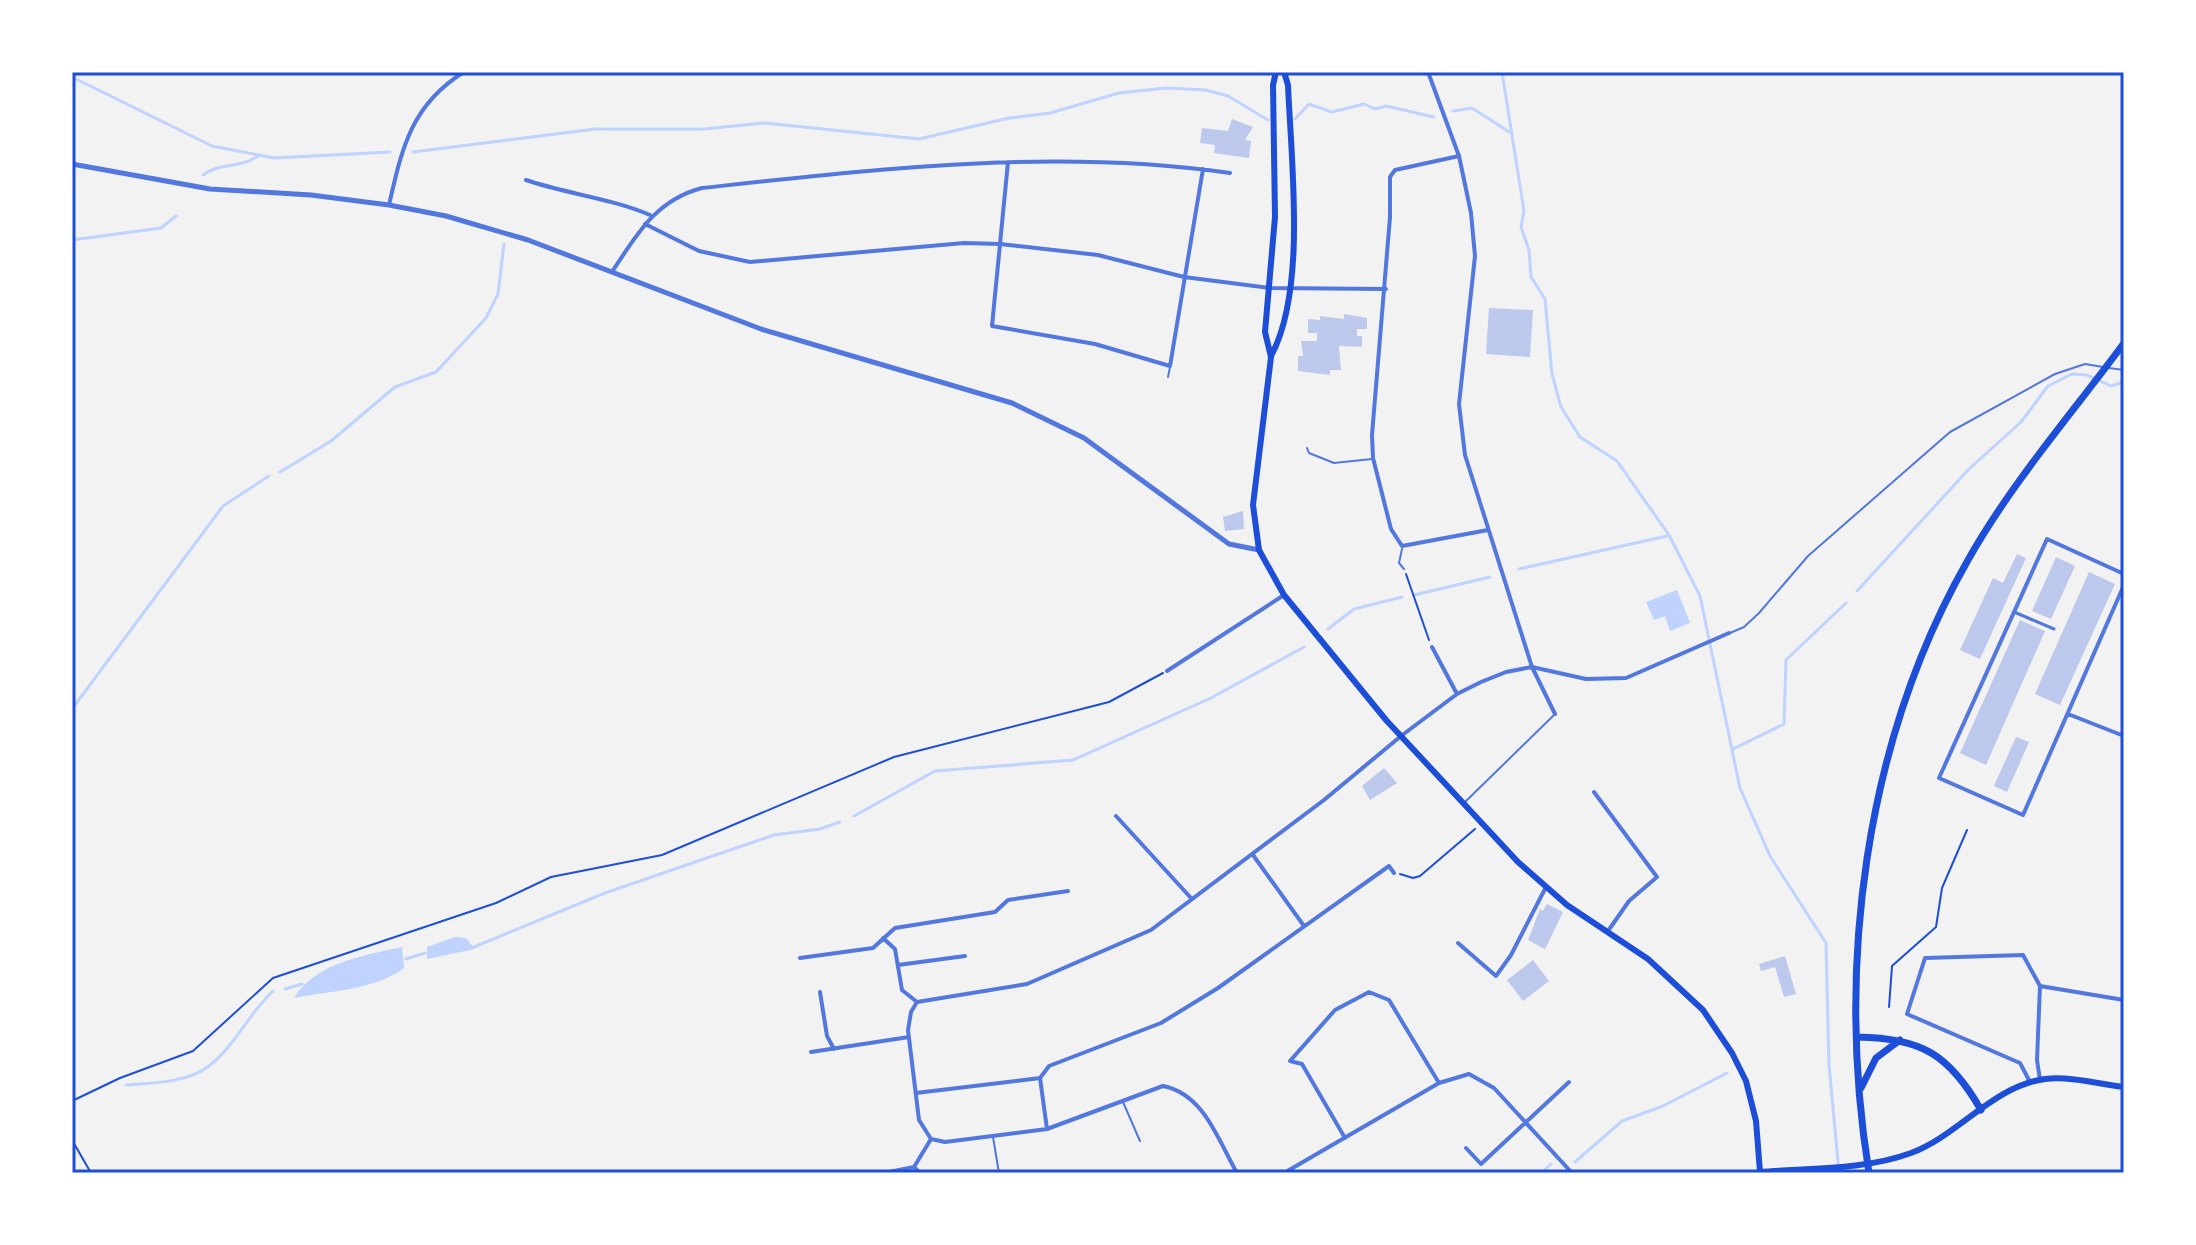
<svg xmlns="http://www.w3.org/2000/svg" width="2196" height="1245" font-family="'Work Sans',sans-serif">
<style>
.water{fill:#bfd3fe}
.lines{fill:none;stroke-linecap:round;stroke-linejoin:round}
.stream{stroke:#bfd3fe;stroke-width:3}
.building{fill:#bdc9ec}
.path{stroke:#1d4ed8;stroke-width:2}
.service{stroke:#5277de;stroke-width:2}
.pedestrian{stroke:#5277de;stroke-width:3}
.minor{stroke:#5277de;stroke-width:4}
.tertiary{stroke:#5277de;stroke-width:5}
.secondary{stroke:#1d4ed8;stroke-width:6}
.primary{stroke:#1d4ed8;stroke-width:7}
.neatline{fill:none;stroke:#1d4ed8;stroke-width:3}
</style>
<rect width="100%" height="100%" fill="#f2f2f2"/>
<path class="water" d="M1677 590 1690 623 1670 631 1665 616 1654 620 1646 602Z
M455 937 466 938 475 949 427 959V947Z
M402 947 404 968C375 990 329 991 294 998 315 963 365 955 402 947Z"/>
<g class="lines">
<path class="stream" d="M1502 72 1524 211 1521 227 1529 250 1531 277 1545 299 1552 374 1561 407 1580 437 1617 461 1669 535 1700 596 1740 788 1770 856 1826 943 1829 1065 1839 1173
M72 77 212 146 274 158 390 152
M1453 111 1472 108 1511 133
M1295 119 1309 104 1332 112 1364 104 1375 109 1386 106 1434 117
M413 152 595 129H704L765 123 919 139 1009 118 1050 113 1119 93 1166 88 1206 90 1228 96 1268 120
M203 175C219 162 242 169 259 155
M72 240 161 228 176 216
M280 472 331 441 395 387 436 372 486 318 498 294 504 244
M1519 569 1667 536
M1857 591 1969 469 2021 422 2048 386 2072 374 2087 375 2111 386 2124 382
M1414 595 1490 577
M1328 629 1354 609 1402 597
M72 709 223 506 269 476
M1733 749 1784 724 1786 660 1846 603
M854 816 935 771 1073 760 1211 698 1304 647
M474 947 605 893 774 835 820 829 840 822
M406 959 425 953
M285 989 302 984
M126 1085C152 1083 187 1083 209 1066 235 1046 249 1013 273 991
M1575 1162 1622 1121 1663 1106 1727 1073
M1541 1173 1551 1164"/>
</g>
<path class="building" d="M1232 119 1253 127 1245 140 1251 141 1249 158 1214 153 1215 145 1200 143 1202 128 1228 131Z
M1489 308 1533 310 1530 357 1486 354Z
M1344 314 1367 318V329H1357V336H1362V347L1339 346 1341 370H1330V375L1298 371V356H1303L1301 341H1317V333H1308V319L1320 320V316L1344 319Z
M1243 511 1244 529 1225 531 1223 517Z
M2017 554 2026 558 1980 659 1960 650 1993 578 2003 583Z
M2056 557 2075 566 2051 619 2032 611Z
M2089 572 2115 584 2060 705 2035 694Z
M2020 620 2045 631 1986 765 1960 753Z
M2016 737 2029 742 2007 792 1994 786Z
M1384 768 1397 783 1370 800 1362 786Z
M1547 904 1563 912 1545 949 1528 940 1540 909 1543 911Z
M1785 956 1796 994 1784 997 1775 967 1761 971 1759 964Z
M1533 960 1549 981 1523 1001 1507 980Z"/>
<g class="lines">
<path class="path" d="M1406 574 1429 640
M1400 874 1413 878 1420 876 1475 829
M1889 1007 1892 966 1936 927 1942 888 1967 830
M72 1101 120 1078 193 1051 273 978 496 903 551 877 662 855 894 757 1109 702 1163 673
M72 1140 91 1173"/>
<path class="service" d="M2109 368 2124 370
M1168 377 1170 367
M1307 448 1309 453 1334 463 1372 459
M1402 549 1399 563 1404 569
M1730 633 1744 627 1759 613 1808 556 1950 432 2055 374 2085 364 2103 367
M1464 803 1554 715
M1123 1102 1140 1141
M993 1137 999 1173"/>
<path class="pedestrian" d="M2014 612 2054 629"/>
<path class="minor" d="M1428 72 1459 156 1471 213 1475 256 1459 404 1465 455 1532 667 1555 714
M1459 156 1395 170 1390 177V217L1372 435 1373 458 1391 529 1402 546 1488 530
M1008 162 992 326 1095 344 1170 366 1203 169
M526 180C567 194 610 198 650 215
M389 205C402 148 411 105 464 72
M645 224 699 251 750 262 964 243 1000 244 1098 255 1184 277 1270 288 1386 289
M612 272C637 234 656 200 702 188 878 169 1054 148 1230 173
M2124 574 2047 539 1939 778 2023 815 2124 585
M1432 647 1457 694
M1167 671 1284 595
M2068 714 2124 736
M1594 792 1657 877 1629 901 1608 931
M1116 816 1191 898
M1253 855 1304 926
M883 938 895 949 902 990 917 1002
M1458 943 1496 976 1511 955 1546 887
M800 958 873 948 895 928 995 912 1008 900 1068 891
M898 965 965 956
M2040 986 2124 1000
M820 992 827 1036 834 1049
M917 1002 1027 984 1151 930 1324 800 1401 736 1457 694 1481 682 1506 672 1532 667 1586 679 1626 678 1729 633
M917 1002 911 1012 908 1030 919 1120 931 1139 945 1142 1047 1129 1163 1086C1204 1094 1218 1140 1237 1173
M811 1052 909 1037
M2030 1082 2020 1063 1907 1014 1925 958 2023 955 2040 986 2037 1060 2040 1080
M916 1093 1040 1078
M1047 1129 1040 1078 1049 1066 1161 1023 1218 988 1389 866 1394 873
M1345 1138 1302 1064 1290 1061 1335 1010 1369 992 1389 1000 1439 1083
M1466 1148 1481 1164 1569 1082
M914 1167 920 1173
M884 1173 914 1167 931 1139
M1284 1173 1439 1083 1469 1074 1494 1088 1572 1173"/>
<path class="tertiary" d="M72 164 210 189 311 195 389 205 446 216 528 240 761 329 1012 403 1084 438 1229 544 1259 550"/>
<path class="secondary" d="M1276 72 1273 85 1275 217 1265 332 1271 357 1253 505 1259 550 1284 595 1386 720 1518 862 1567 905 1648 959 1703 1010 1732 1053 1746 1081 1756 1121 1760 1172C1809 1168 1865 1170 1911 1153 1959 1135 1993 1086 2045 1079 2070 1076 2099 1084 2124 1087
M1271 356C1307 290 1291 160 1288 85L1284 72"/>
<path class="primary" d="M1858 1037C1921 1038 1949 1054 1981 1110
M1861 1088 1876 1058 1900 1040
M1869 1173C1836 968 1864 742 1968 560 2012 482 2071 415 2124 343"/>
</g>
<rect width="2196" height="1245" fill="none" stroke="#ffffff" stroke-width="148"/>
<rect x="74" y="74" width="2048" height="1097" class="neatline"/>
</svg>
